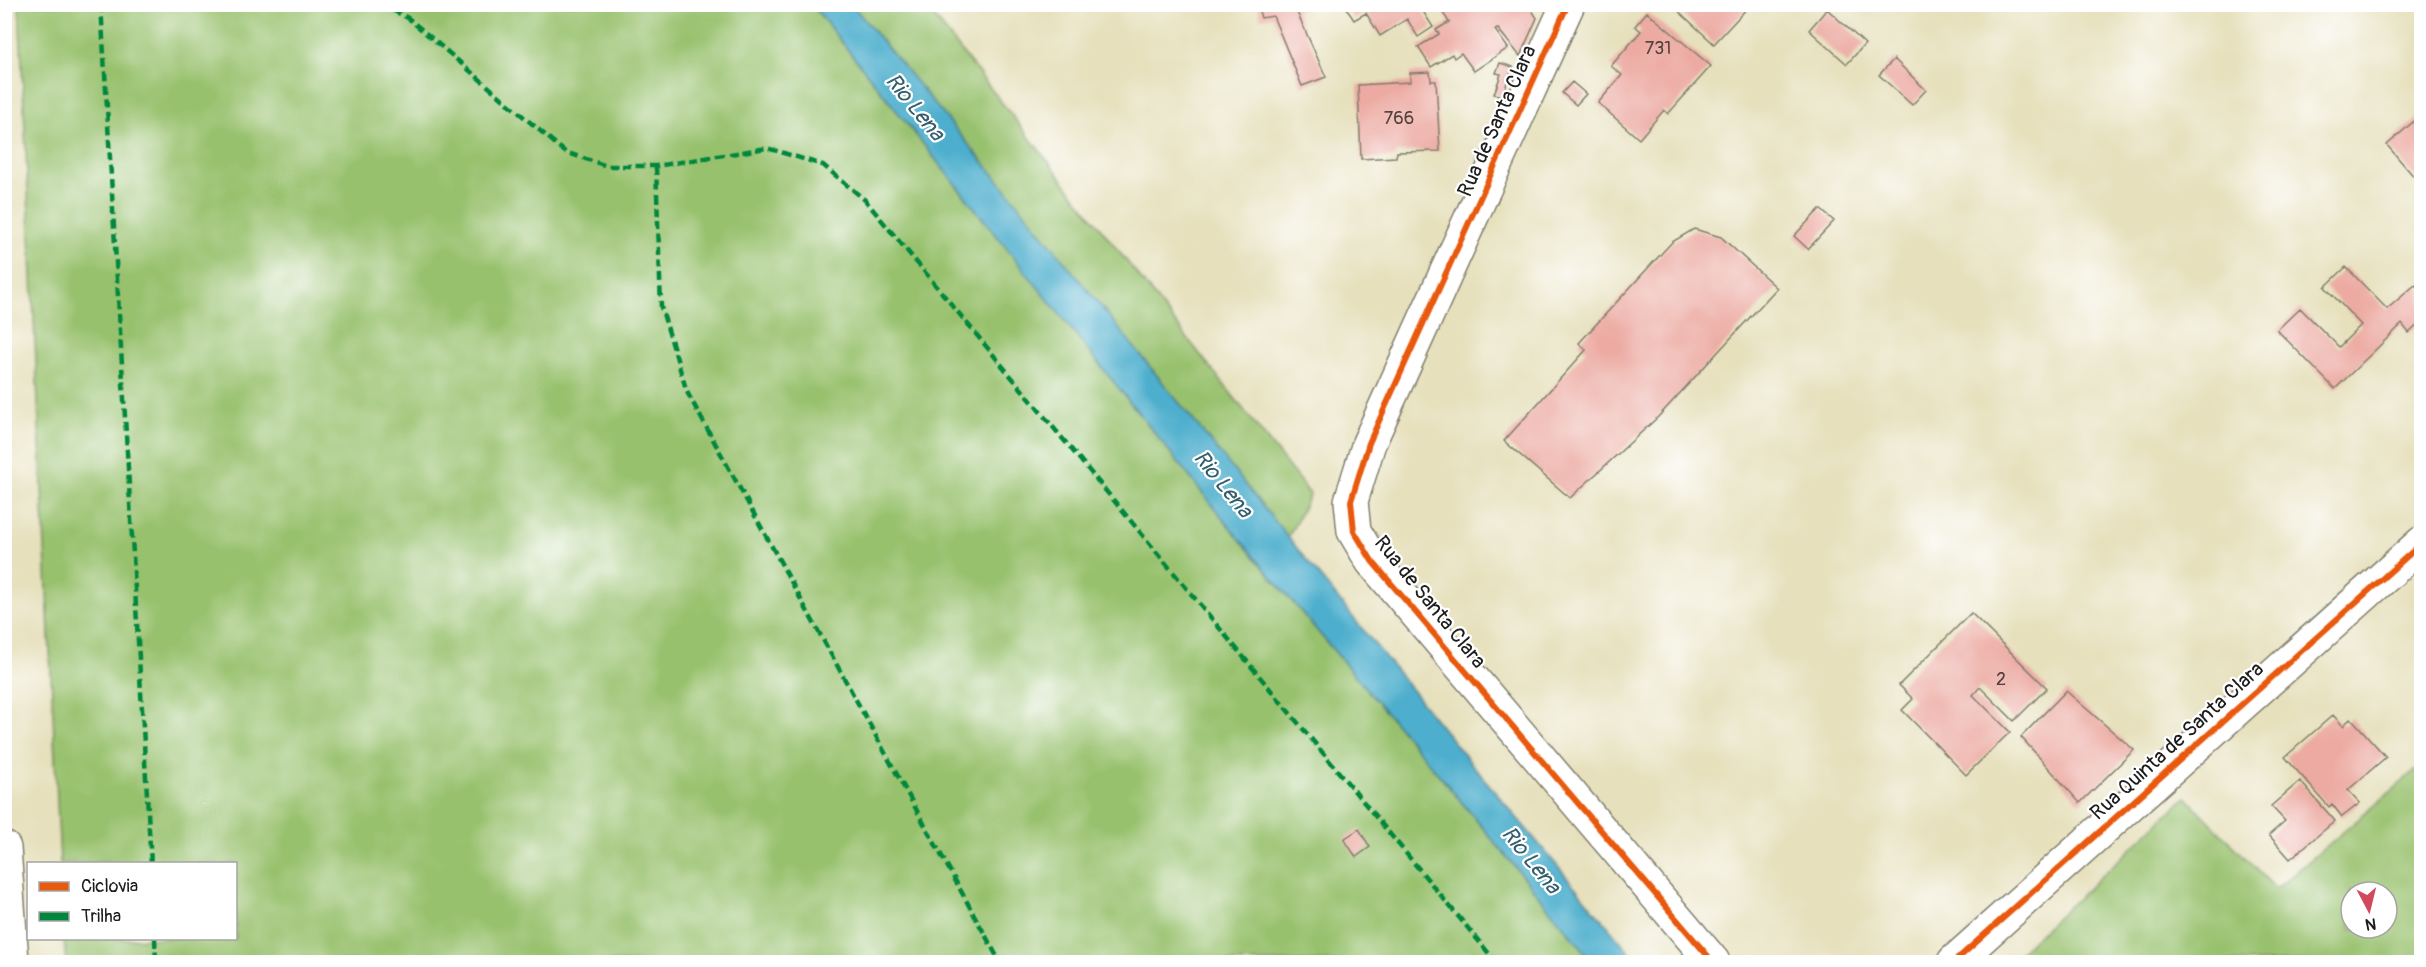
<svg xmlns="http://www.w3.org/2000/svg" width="2426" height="967" font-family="Pangolin,sans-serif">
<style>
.green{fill:#98c16d;stroke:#5a6e44;stroke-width:1.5;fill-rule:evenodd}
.water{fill:#4eafcd;stroke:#356674;stroke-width:1.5}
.building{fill:#ecaaa2}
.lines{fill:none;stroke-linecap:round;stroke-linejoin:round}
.minor-casing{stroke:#817e6c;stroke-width:36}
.tertiary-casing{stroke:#817e6c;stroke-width:36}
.motorway-casing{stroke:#817e6c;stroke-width:36}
.minor{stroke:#fff;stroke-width:33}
.tertiary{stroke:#fff;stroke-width:33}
.motorway{stroke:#fff;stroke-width:33}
.quiet{stroke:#00873e;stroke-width:4.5;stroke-dasharray:9 4.5;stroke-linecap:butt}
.cycleway-casing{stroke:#fff;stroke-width:10}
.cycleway{stroke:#e8590c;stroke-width:6}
.labels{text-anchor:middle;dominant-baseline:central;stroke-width:4.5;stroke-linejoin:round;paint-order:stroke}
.number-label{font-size:18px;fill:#50403e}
.street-label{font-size:21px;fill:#1c1c1c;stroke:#fff}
.water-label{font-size:22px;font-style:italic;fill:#325e6c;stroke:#fff}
</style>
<rect width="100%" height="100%" fill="#fff"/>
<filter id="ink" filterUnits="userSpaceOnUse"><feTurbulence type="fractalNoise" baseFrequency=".0167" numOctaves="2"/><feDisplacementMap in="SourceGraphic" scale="12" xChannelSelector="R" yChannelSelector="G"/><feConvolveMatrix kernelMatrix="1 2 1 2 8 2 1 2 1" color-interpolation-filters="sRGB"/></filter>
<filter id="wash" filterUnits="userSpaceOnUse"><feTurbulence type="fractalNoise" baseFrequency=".008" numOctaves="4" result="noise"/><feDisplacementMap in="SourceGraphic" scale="24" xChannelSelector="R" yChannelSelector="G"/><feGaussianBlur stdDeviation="1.35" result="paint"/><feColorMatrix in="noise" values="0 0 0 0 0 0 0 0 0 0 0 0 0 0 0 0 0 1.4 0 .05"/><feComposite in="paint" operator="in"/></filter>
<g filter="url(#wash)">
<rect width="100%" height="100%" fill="#e6e0bc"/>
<path class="green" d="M19 5H812L1237 536 1450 788 1593 962H66L64 939 236 938V864L60 863Z
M852 5H925L1310 494 1288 538Z
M2421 766V962H2009L2186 797 2276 889ZM2351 892H2387V928H2351Z"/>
<path class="water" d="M812 5H852L1010 194 1471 763 1638 962H1593L1450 788 1237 536Z"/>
<g id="blocks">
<path class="building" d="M1257 4H1313L1296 10 1326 77 1302 86 1273 16 1261 18Z
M1437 4H1528L1537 18 1520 56 1498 29 1495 30 1508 48 1474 71 1461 53 1454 58 1452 54 1431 67 1418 47 1439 34 1436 30 1449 22Z
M1671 4H1751L1714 44Z
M1344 5H1419L1433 27 1418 37 1407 19 1380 36 1366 13 1354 20Z
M1827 9 1865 44 1847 64 1809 30Z
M1647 12 1711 66 1668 114 1664 110 1639 139 1598 103 1622 75 1611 66 1641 31 1635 26Z
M1894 59 1926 90 1912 105 1879 75Z
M1500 63 1513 67 1502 96 1494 94 1501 74 1496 73Z
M1430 72 1431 81H1436L1440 151 1397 152 1396 157 1361 159 1358 85 1410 82V73Z
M1572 82 1586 94 1576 105 1562 93Z
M2421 115V185L2387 145Z
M1820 209 1834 221 1808 249 1794 236Z
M1694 229 1721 237 1777 288 1658 417 1570 498 1504 441 1586 350 1579 343 1672 242Z
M2346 267 2387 309 2415 285 2421 291V322L2409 333 2402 324 2335 389 2277 330 2300 308 2339 347 2361 325 2325 287Z
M1971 613 2047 688 2014 721 1980 687 1973 695 2010 732 1966 775 1902 710 1913 699 1899 685Z
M2066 691 2134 750 2080 803 2021 737Z
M2333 715 2343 726 2351 718 2386 757 2348 790 2360 803 2342 817 2332 804 2329 807 2285 757Z
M2300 781 2335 821 2290 859 2269 835 2285 821 2271 806Z
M1359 829 1370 847 1356 857 1344 839Z"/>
</g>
</g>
<g filter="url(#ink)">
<use href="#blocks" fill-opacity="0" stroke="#817e6c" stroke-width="1.5"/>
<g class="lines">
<defs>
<path id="minor" d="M1954 962 2422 543"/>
<path id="tertiary" d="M1568 4 1369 443 1351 501 1354 531 1372 561 1713 962"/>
<path id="motorway" d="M4 848 12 962"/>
</defs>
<use href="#minor" class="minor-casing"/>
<use href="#tertiary" class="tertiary-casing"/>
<use href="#motorway" class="motorway-casing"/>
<use href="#minor" class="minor"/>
<use href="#tertiary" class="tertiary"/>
<use href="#motorway" class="motorway"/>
<path class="quiet" d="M101 4 151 864
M380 4 408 18 565 152 607 166H656L767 148 823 165 865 200 1496 962
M656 166 661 307 687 392 1000 962
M155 938 156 962"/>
<defs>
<path id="cycleway" d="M1568 4 1369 443 1351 501 1354 531 1372 561 1713 962
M1954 962 2422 543"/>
</defs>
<use href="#cycleway" class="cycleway-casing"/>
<use href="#cycleway" class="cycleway"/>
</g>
</g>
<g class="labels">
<g class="number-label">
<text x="1658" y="48">731</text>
<text x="1399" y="118">766</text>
<text x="2001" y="679">2</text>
</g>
<g class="street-label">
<text transform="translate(1497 121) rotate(-66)">Rua de Santa Clara</text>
<text transform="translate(1430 602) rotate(51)">Rua de Santa Clara</text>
<text transform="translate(2177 741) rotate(-42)">Rua Quinta de Santa Clara</text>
</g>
<g class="water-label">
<text transform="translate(915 107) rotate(51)">Rio Lena</text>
<text transform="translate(1223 484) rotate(51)">Rio Lena</text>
<text transform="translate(1531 860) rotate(51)">Rio Lena</text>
</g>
</g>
<rect width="2426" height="967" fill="none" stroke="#fff" stroke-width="24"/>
<rect x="27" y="862" width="210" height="78" fill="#ffffff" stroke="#a4a4a4" stroke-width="1.5"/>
<rect x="39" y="882" width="30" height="9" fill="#e8590c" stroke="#a4a4a4" stroke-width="1.5"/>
<text x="81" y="892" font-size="18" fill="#1c1c1c">Ciclovia</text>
<rect x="39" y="912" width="30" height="9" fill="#00873e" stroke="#a4a4a4" stroke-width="1.5"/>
<text x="81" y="922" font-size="18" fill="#1c1c1c">Trilha</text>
<g transform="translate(2369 910) rotate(173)"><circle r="28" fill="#ffffff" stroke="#a4a4a4" stroke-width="1.5"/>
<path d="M0-4.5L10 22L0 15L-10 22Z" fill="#d1495b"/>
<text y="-9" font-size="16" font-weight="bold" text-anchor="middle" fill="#1c1c1c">N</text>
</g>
</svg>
